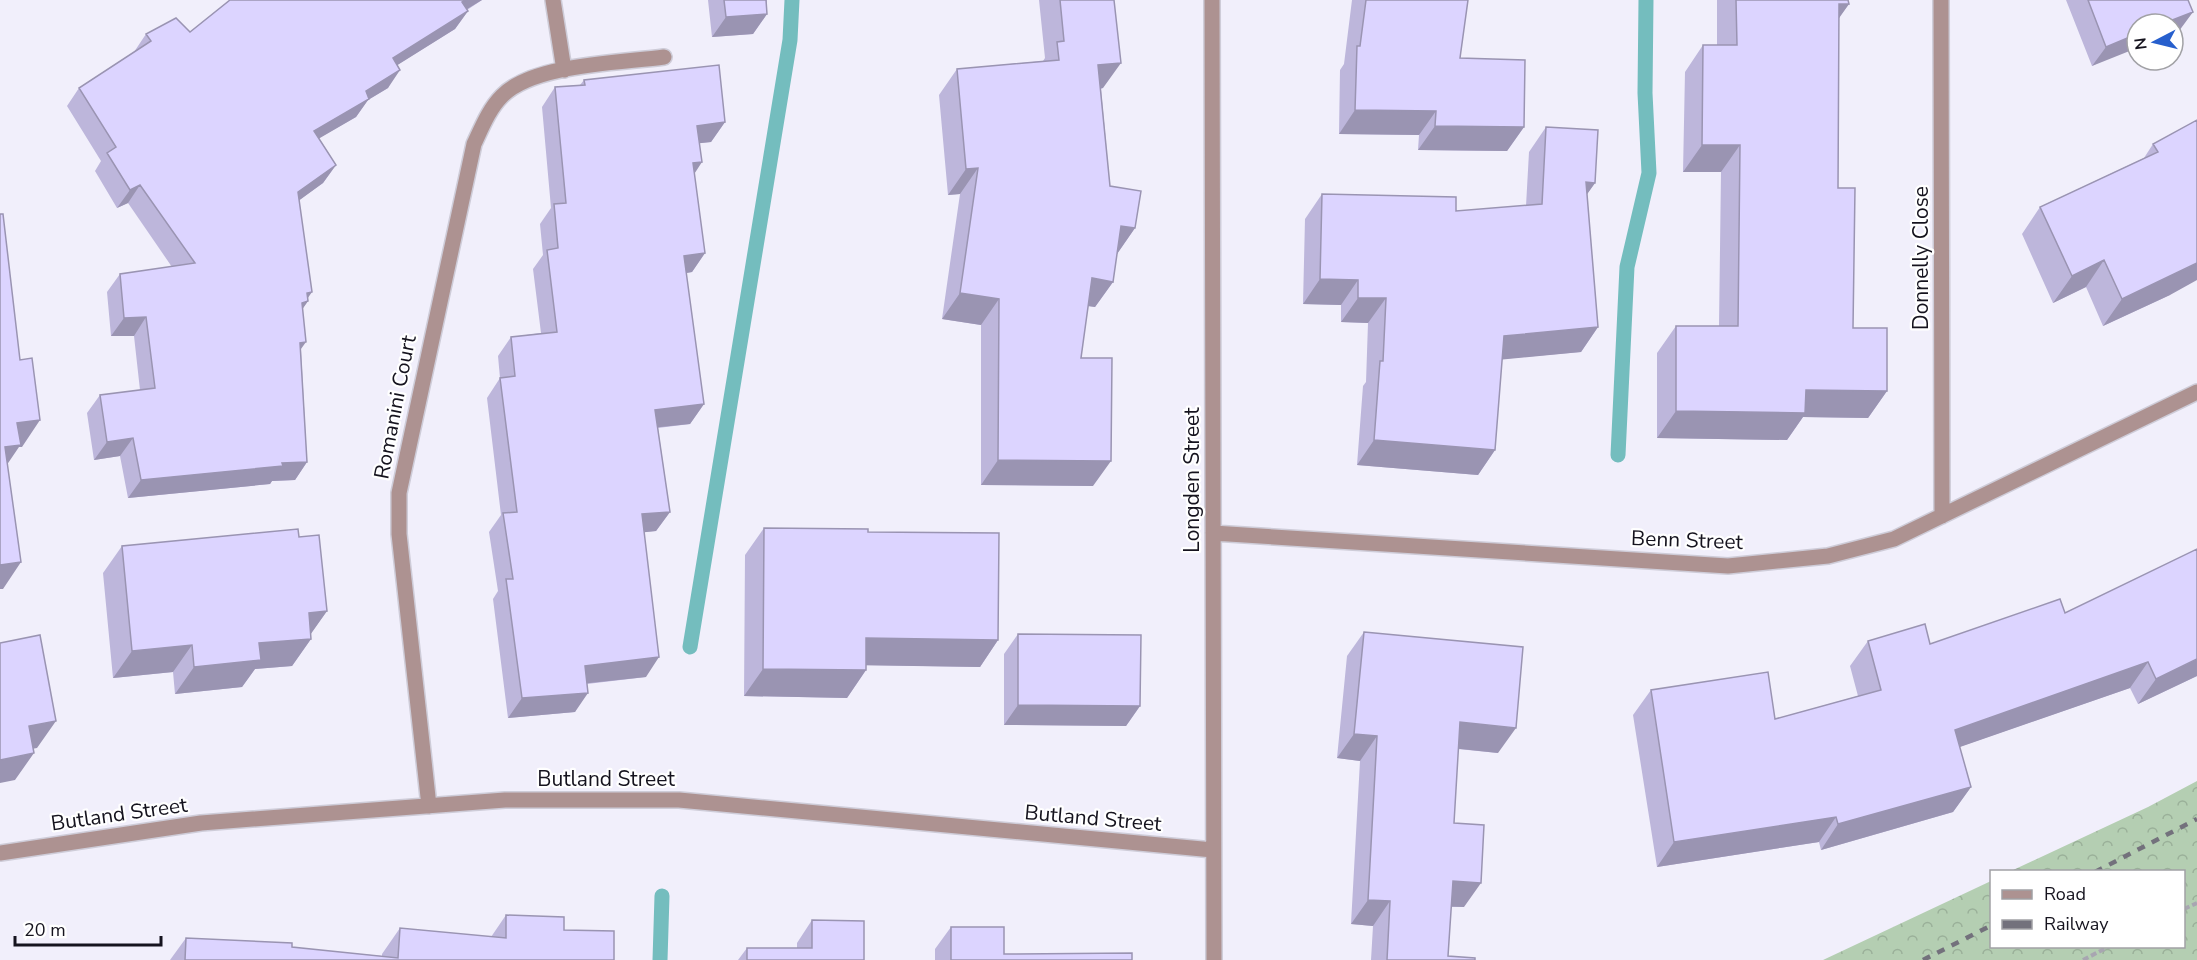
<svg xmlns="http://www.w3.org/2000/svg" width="2197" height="960" font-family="'Nunito Sans',sans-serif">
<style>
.forest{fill:url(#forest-crowns)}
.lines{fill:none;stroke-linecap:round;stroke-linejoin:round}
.stream{stroke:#74bdbe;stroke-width:15}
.minor-casing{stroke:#ceccd8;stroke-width:18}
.path{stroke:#a8a6b1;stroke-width:4;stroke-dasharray:6 3;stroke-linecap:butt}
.minor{stroke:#ad9291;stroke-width:15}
.rail{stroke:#73717c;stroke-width:4.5;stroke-dasharray:8 8;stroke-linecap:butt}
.wall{fill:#bdb6db}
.shaded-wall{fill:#9a94b2}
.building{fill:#dcd4ff;stroke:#9a94b2;stroke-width:1.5}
.labels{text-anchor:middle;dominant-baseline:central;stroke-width:4.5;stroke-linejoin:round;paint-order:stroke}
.street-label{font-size:21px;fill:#15131e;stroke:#fff}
</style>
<defs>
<pattern id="forest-crowns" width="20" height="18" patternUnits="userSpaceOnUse" patternTransform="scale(1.5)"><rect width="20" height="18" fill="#b4ceb2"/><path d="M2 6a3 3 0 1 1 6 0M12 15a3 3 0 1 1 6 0" fill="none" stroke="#9ab099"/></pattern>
</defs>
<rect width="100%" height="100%" fill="#f1effb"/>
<path class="forest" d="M2197 781V960H1823L1991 881 1992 946H2184V872L2011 871 2148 807Z"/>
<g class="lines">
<path class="stream" d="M1618 455 1627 267 1649 173 1645 93 1646 0
M690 647 790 40 792 0
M660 960 662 896"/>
<defs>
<path id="minor" d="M553 0 564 70
M1212 0 1214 960
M1941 0 1942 516
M1213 533 1728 566 1828 556 1894 539 2197 392
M429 806 399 534V493L474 144C482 127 489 109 502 96 533 64 620 63 664 57
M0 853 201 823 505 800H679L1213 850"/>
</defs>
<use href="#minor" class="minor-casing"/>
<path class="path" d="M2184 909 2197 903
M2083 960 2110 946"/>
<use href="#minor" class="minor"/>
<path class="rail" d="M2095 872 2197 819
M1923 960 1992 925"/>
</g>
<path class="wall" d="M230 0H482L467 10 468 11 455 29 397 65 388 88 368 100 356 117 319 138 336 165 323 183 299 200 308 301 302 309 301 350 307 462 295 480 272 481 270 484 128 498 120 456 94 460 87 413 100 395 140 390 134 336H111L107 292 120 274 172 267 128 203 117 208 95 171 101 161 67 106 79 88 134 52 146 34 190 32Z
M708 0H767V14L753 34 712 37Z
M1039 0H1114L1103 88 1101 89 1110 186 1135 228 1117 254 1113 282 1095 307 1088 306 1081 358 1093 486 981 485V325L942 319 960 194 948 195 939 95 957 69 1043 61 1045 58Z
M1352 0H1468L1460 58 1524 127 1507 151 1418 150 1419 135 1339 134 1340 70 1344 64Z
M1717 0H1848L1849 4 1839 17 1838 188 1853 328 1887 391 1868 418 1803 417 1787 440 1657 438V353L1676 326H1719L1721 172H1683L1685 72 1703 45H1717Z
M2066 0H2188L2179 31 2173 34V24L2092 66Z
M584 80 725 122 711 142 700 143 694 173 705 253 692 272 686 273 704 404 690 424 658 428 670 512 656 531 644 532 646 677 587 684 575 712 508 718 493 599 498 591 489 532 501 515 487 398 500 378 498 356 511 337 541 333 533 269 543 255 540 224 551 208 542 107 555 87 580 85Z
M2197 120 2170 295 2103 326 2086 287 2053 303 2022 234 2040 207 2144 158 2153 144Z
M1546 127 1595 183 1587 194 1598 327 1581 352 1502 359 1495 450 1478 475 1357 465 1363 386 1366 382 1368 323 1341 322V305L1303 304 1305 219 1322 194 1456 211 1526 206 1529 152Z
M764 528 998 640 980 667 866 665V670L847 698 744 696 745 555Z
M299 537 327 611 311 633V639L292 666 255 669 242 687 175 694 173 672 113 678 103 573 122 546Z
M2065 613 2197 676 2138 704 2130 688 1959 747 1971 787 1953 812 1821 850 1819 842 1657 867 1633 715 1651 690 1775 719 1858 696 1850 666 1868 641 1930 644Z
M1364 632 1498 753 1458 749 1454 823 1464 907H1451L1448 956 1475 960H1371L1373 926 1351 924 1360 761 1337 758 1347 656Z
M1018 634 1140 706 1126 726 1004 725V654Z
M506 915 564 930 614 960H170L186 938 382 956V954L400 928 491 937Z
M812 920 864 960H738L747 948H797V943Z
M951 927 1004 954 1132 960H935V949Z"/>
<path class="shaded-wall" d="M466 0H482L449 20 462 2Z
M1839 4H1849L1830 31Z
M468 11 455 29 380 76 393 58Z
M2193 12 2179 31 2173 34V24H2162Z
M767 14 753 34 712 37 726 17Z
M2137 34V48L2092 66 2106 47Z
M1121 63 1103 88 1080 90 1098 65Z
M400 70 388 88 368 100 356 117 301 149 314 131 366 91Z
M1355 110 1436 111 1419 135 1339 134Z
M725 122 711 142 683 145 697 126Z
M1435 126 1524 127 1507 151 1418 150Z
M1702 145H1740L1721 172H1683Z
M702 162 689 182 693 163Z
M336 165 323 183 286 210 298 192Z
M978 168 960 194 948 195 966 169Z
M1586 182 1595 183 1578 207Z
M140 185 128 203 117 208 130 190Z
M1121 226 1135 228 1117 254 1103 252Z
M705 253 692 272 670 276 684 256Z
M2104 260 2086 287 2053 303 2072 276Z
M2197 263V280L2170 295 2103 326 2122 299Z
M1092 278 1113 282 1095 307 1074 304Z
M1320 279 1358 280 1341 305 1303 304Z
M312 292 305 302 308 301 295 320 289 321 307 293Z
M960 293 999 299 981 325 942 319Z
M1358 298H1386L1368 323 1341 322Z
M146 317 134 336H111L124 318Z
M1598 327 1581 352 1487 361 1504 336Z
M306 342 293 360 300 343Z
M1806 390 1887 391 1868 418 1803 417 1787 440 1657 438 1676 411Z
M704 404 690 424 641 429 655 410Z
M40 420 22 447H19L2 472 0 454 17 423Z
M133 438 120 456 94 460 107 442Z
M1374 440 1495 450 1478 475 1357 465Z
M998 460 1111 461 1093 486 981 485Z
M307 462 295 480 272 481 270 484 128 498 141 480 282 463Z
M670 512 656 531 628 534 642 514Z
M21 562 3 589H0V565Z
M327 611 308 638 309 613Z
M866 638 998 640 980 667 847 665Z
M311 639 292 666 255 669 242 687 175 694 194 667 259 643Z
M192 645 173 672 113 678 132 651Z
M659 657 646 677 571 685 585 666Z
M2197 659V676L2138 704 2156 679Z
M2148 662 2130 688 1937 755 1955 730Z
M763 669 866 670 847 698 744 696Z
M588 693 575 712 508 718 522 698Z
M1018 705 1140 706 1126 726 1004 725Z
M56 721 37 748 10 753 29 726Z
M1460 722 1516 728 1498 753 1442 747Z
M1354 734 1377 736 1360 761 1337 758Z
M34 753 15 780 0 783V760Z
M1971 787 1953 812 1821 850 1838 824Z
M1836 817 1819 842 1657 867 1674 842Z
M1453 881 1481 883 1464 907 1435 906Z
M1368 900 1390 901 1373 926 1351 924Z"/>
<path class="building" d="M230 0H466L462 2 468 11 393 58 400 70 366 91 369 99 314 131 336 165 298 192 312 292 307 293 308 301 302 303 306 342 300 343 307 462 282 463 283 466 141 480 133 438 107 442 100 395 155 388 146 317 124 318 120 274 195 263 140 185 130 190 107 153 116 147 79 88 151 41 146 34 176 18 190 32Z
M724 0H766L767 14 726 17Z
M1060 0H1114L1121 63 1098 65 1110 186 1141 191 1135 228 1121 226 1113 282 1092 278 1081 358H1112L1111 461 998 460 999 299 960 293 978 168 966 169 957 69 1059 60 1057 42 1064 41Z
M1366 0H1468L1460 58 1525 60 1524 127 1435 126 1436 111 1355 110 1357 46H1360Z
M1736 0H1848L1849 4H1839L1838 188H1855L1853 328H1887V391L1806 390 1805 413 1676 411V326H1738L1740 145H1702L1703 45H1737Z
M2088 0H2188L2193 12 2162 24H2137V34L2106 47Z
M719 65 725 122 697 126 702 162 693 163 705 253 684 256 704 404 655 410 670 512 642 514 659 657 585 666 588 693 522 698 506 579H513L503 513 517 512 500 378 515 376 511 337 557 332 547 250 558 248 554 204 566 203 555 87 585 85 584 80Z
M2197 120V263L2122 299 2104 260 2072 276 2040 207 2158 152 2153 144Z
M1546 127 1598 130 1595 183 1586 182 1598 327 1504 336 1495 450 1374 440 1380 361H1383L1386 298H1358V280L1320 279 1322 194 1456 197V211L1542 204Z
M0 214H3L20 360 32 358 40 420 17 423 21 445 5 447 21 562 0 565Z
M764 528 868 529V532L999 533 998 640 866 638V670L763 669Z
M298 529 299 537 319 535 327 611 309 613 311 639 259 643 261 660 194 667 192 645 132 651 122 546Z
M2197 549V659L2156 679 2148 662 1955 730 1971 787 1838 824 1836 817 1674 842 1651 690 1768 672 1775 719 1881 690 1868 641 1925 624 1930 644 2060 599 2065 613Z
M1364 632 1523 647 1516 728 1460 722 1454 823 1484 825 1481 883 1453 881 1448 956 1475 958V960H1387L1390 901 1368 900 1377 736 1354 734Z
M1018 634 1141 635 1140 706 1018 705Z
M40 635 56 721 29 726 34 753 0 760V643Z
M506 915 564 917V930L614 931V960H185L186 938 292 943V947L398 958 400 928 506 938Z
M812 920 864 921V960H747V948H812Z
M951 927H1004V954L1132 953V960H951Z"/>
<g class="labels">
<g class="street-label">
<text transform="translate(1921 258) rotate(-90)">Donnelly Close</text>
<text transform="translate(395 407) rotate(-79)">Romanini Court</text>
<text transform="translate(1192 480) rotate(-90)">Longden Street</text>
<text transform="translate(1687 540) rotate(2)">Benn Street</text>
<text x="606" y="779">Butland Street</text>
<text transform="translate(119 814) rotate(-8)">Butland Street</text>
<text transform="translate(1093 818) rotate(5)">Butland Street</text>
</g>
</g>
<rect x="1990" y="870" width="195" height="78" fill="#ffffff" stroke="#a1a1a5" stroke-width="1.5"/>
<rect x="2002" y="890" width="30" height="9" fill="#ad9291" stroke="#a1a1a5" stroke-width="1.5"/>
<text x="2044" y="900" font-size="18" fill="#15131e">Road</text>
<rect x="2002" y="920" width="30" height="9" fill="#73717c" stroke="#a1a1a5" stroke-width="1.5"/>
<text x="2044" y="930" font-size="18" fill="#15131e">Railway</text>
<g transform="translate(2155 42) rotate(263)"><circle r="28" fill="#ffffff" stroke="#a1a1a5" stroke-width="1.5"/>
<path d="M0-4.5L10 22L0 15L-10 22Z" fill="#275fcd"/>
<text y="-9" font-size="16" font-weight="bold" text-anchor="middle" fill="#15131e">N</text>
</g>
<path d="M15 936v9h146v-9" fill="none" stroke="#15131e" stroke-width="3"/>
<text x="24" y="936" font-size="18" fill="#15131e" stroke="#ffffff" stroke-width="4.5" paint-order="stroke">20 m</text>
</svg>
